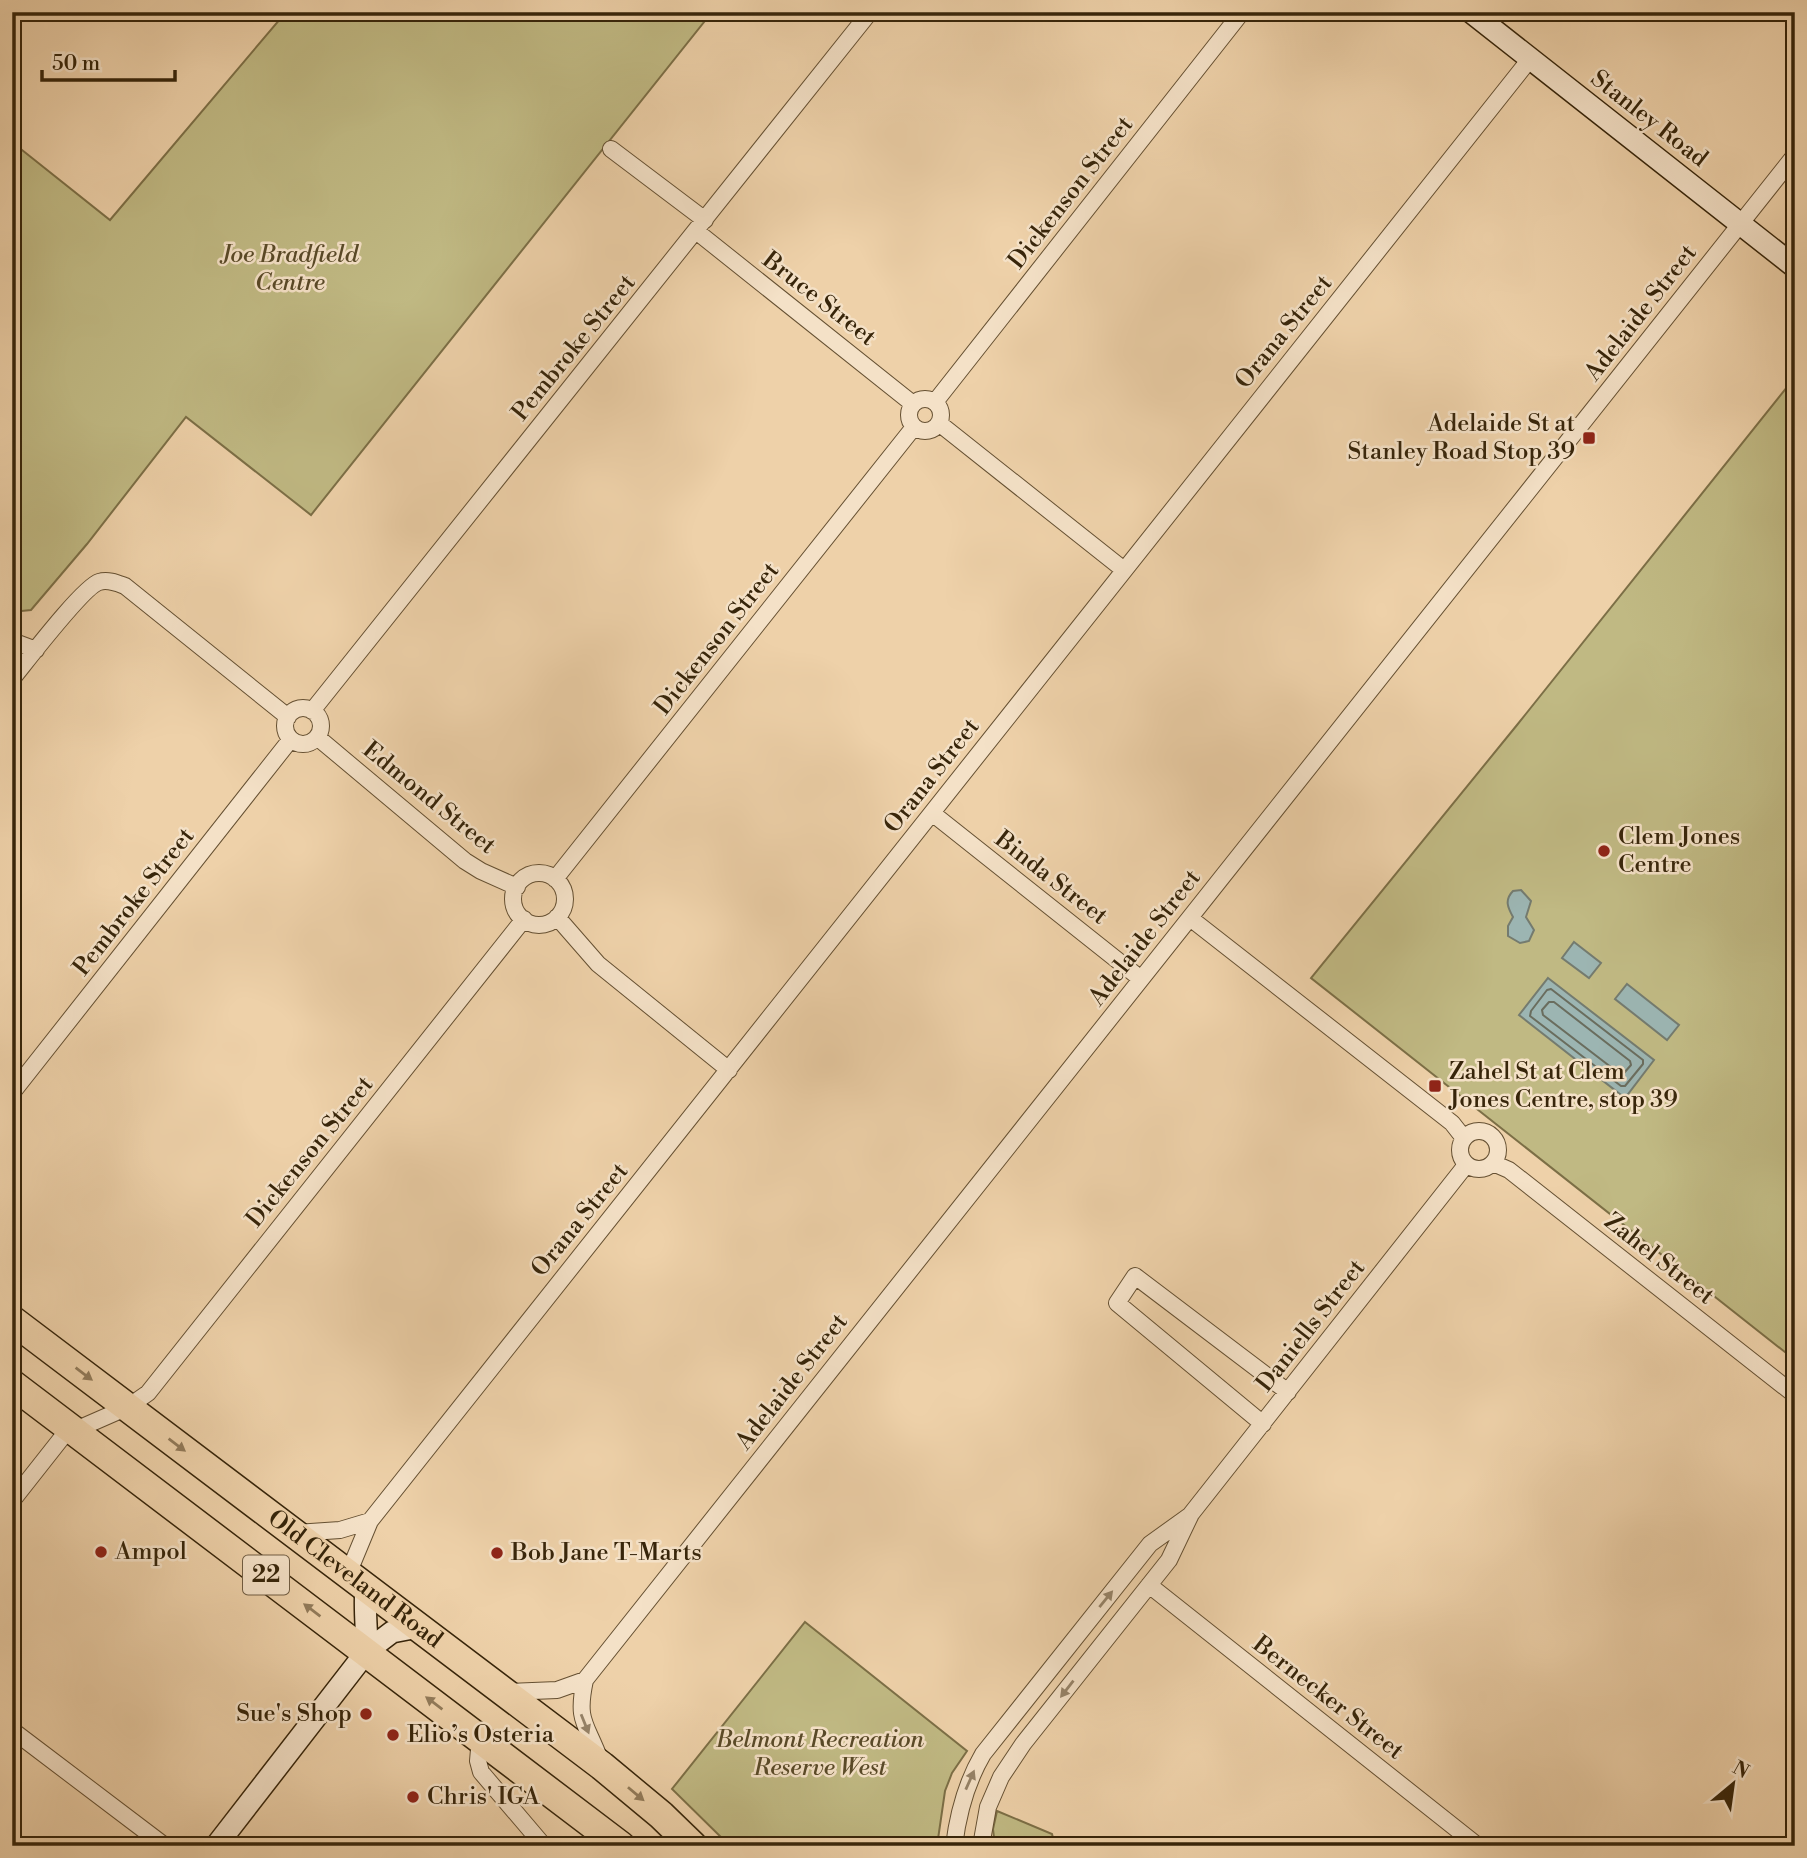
<svg xmlns="http://www.w3.org/2000/svg" width="1807" height="1858" font-family="'Libre Bodoni',serif">
<style>
.green{fill:#c0b983;stroke:#7c6f46;stroke-width:2}
.water{fill:#9cb5b2;stroke:#747b6f;stroke-width:2}
.lines{fill:none;stroke-linecap:round;stroke-linejoin:round}
.shore{stroke:#6a6d5e;stroke-width:2}
.street-casing{stroke:#655032;stroke-width:18}
.secondary-casing{stroke:#37250a;stroke-width:24}
.highway-casing{stroke:#37250a;stroke-width:31}
.street{stroke:#f4e1c7;stroke-width:16}
.secondary{stroke:#f4e1c7;stroke-width:21}
.highway{stroke:#eed1a9;stroke-width:28}
.oneway{fill:#927b5a}
.oneway2{fill:#968368}
.poi-dot{fill:#8f2418;stroke:#f4e1c7;stroke-width:2.5}
.labels{text-anchor:middle;dominant-baseline:central;stroke-width:5;stroke-linejoin:round;paint-order:stroke}
.shield{fill:#f4e1c7;stroke:#705d43;stroke-width:2}
.shield-label{font-size:23px;font-weight:bold;fill:#37250a}
.street-label{font-size:24px;fill:#37250a;stroke:#f4e1c7}
.park-label{font-size:24px;font-style:italic;fill:#594a28;stroke:#f4e1c7}
.poi-label{font-size:24px;fill:#37250a;stroke:#f4e1c7;text-anchor:start}
</style>
<rect width="100%" height="100%" fill="#eed1a9"/>
<filter id="stains"><feTurbulence type="fractalNoise" baseFrequency=".00286" numOctaves="4"/><feColorMatrix values="0 0 0 0 .2 0 0 0 0 .09 0 0 0 0 .02 0 0 0 .5 -.17"/></filter>
<radialGradient id="worn" r=".72"><stop offset=".6" stop-color="#630" stop-opacity="0"/><stop offset="1" stop-color="#630" stop-opacity=".3"/></radialGradient>
<path class="green" d="M286 12H712L311 515 186 417 87 544 31 610 12 612V142L110 220Z
M1795 377V1360L1311 978 1517 725Z
M805 1622 967 1751 952 1773 945 1791 937 1846H730L672 1789Z
M997 1811 1052 1834 1055 1846H995L993 1829Z"/>
<path class="water" d="M1521 890 1531 901 1526 917 1534 930 1529 941 1520 943 1508 936V926L1513 917C1508 908 1504 900 1513 891Z
M1574 942 1601 963 1589 978 1562 958Z
M1548 978 1654 1060 1625 1098 1519 1015Z
M1627 984 1679 1025 1667 1040 1615 999Z"/>
<g class="lines">
<path class="shore" d="M1551 989 1643 1060V1064L1625 1086H1621L1530 1016 1531 1011 1547 990Z
M1549 1002H1554L1630 1061 1631 1065 1624 1073 1620 1074 1543 1015 1542 1010Z"/>
<defs>
<path id="street" d="M611 149 705 220
M696 231 913 404
M909 415a16 16 0 1 1 32 0a16 16 0 1 1-32 0Z
M935 402 1242 12
M940 424 1124 570
M12 641 36 650
M12 679C26 662 83 587 99 582 108 579 117 583 125 586L288 717
M285 726a18 18 0 1 1 36 0a18 18 0 1 1-36 0Z
M312 711 870 12
M317 737 465 861 481 871 517 887
M932 813 1141 979
M513 899a26 26 0 1 1 52 0a26 26 0 1 1-52 0Z
M555 879 914 427
M557 917 598 964 729 1070
M1190 918 1452 1123 1463 1137
M12 1093 291 739
M1460 1150a19 19 0 1 1 38 0a19 19 0 1 1-38 0Z
M1493 1163 1509 1170 1795 1395
M1263 1424 1117 1303 1135 1276 1288 1392
M12 1501 64 1435 128 1407 148 1393 524 919
M296 1533 340 1530 370 1521
M348 1574 370 1521 1530 59
M1149 1585 1478 1846
M506 1692 557 1690 585 1680
M12 1730 165 1846
M480 1738 478 1761 481 1772 544 1846
M600 1760C586 1722 576 1722 585 1680L1795 155
M954 1846C958 1813 966 1783 983 1754L1150 1544 1189 1516
M981 1846 988 1807 1001 1777 1023 1744 1169 1560 1191 1514 1466 1165"/>
<path id="secondary" d="M1471 12 1795 267
M366 1587C364 1609 367 1630 367 1651
M216 1846 367 1651 392 1632 418 1627"/>
<g id="highway">
<path id="s1" d="M12 1320 602 1766 661 1815 693 1846"/>
<path d="M12 1384 621 1846"/>
</g>
</defs>
<use href="#street" class="street-casing"/>
<use href="#secondary" class="secondary-casing"/>
<use href="#highway" class="highway-casing"/>
<use href="#street" class="street"/>
<use href="#secondary" class="secondary"/>
<use href="#highway" class="highway"/>
</g>
<defs><path id="oneway-solid" d="M-6-.8H1V-3.2L6.5 0L1 3.2V.8H-6Z" transform="scale(1.75)"/></defs>
<g class="oneway">
<use href="#oneway-solid" transform="translate(84 1374) rotate(37)"/>
<use href="#oneway-solid" transform="translate(177 1445) rotate(37)"/>
<use href="#oneway-solid" transform="translate(312 1610) rotate(-143)"/>
<use href="#oneway-solid" transform="translate(434 1703) rotate(-143)"/>
<use href="#oneway-solid" transform="translate(636 1794) rotate(40)"/>
</g>
<g class="oneway2">
<use href="#oneway-solid" transform="translate(1106 1599) rotate(-51)"/>
<use href="#oneway-solid" transform="translate(1067 1689) rotate(128)"/>
<use href="#oneway-solid" transform="translate(585 1724) rotate(68)"/>
<use href="#oneway-solid" transform="translate(970 1780) rotate(-66)"/>
</g>
<g class="poi-dot">
<rect x="1582" y="431" width="14" height="14" rx="3.5"/>
<circle cx="1604" cy="851" r="7"/>
<rect x="1428" y="1079" width="14" height="14" rx="3.5"/>
<circle cx="101" cy="1552" r="7"/>
<circle cx="497" cy="1553" r="7"/>
<circle cx="366" cy="1714" r="7"/>
<circle cx="393" cy="1735" r="7"/>
<circle cx="413" cy="1797" r="7"/>
</g>
<g class="labels">
<rect class="shield" x="243" y="1555.5" width="46" height="39" rx="5"/>
<g class="shield-label">
<text x="266" y="1575">22</text>
</g>
<g class="street-label">
<text transform="translate(1649 119) rotate(38)">Stanley Road</text>
<text transform="translate(1071 193) rotate(-52)">Dickenson Street</text>
<text transform="translate(819 299) rotate(38)">Bruce Street</text>
<text transform="translate(1641 313) rotate(-52)">Adelaide Street</text>
<text transform="translate(1284 332) rotate(-51)">Orana Street</text>
<text transform="translate(574 348) rotate(-51)">Pembroke Street</text>
<text transform="translate(717 639) rotate(-52)">Dickenson Street</text>
<text transform="translate(932 776) rotate(-52)">Orana Street</text>
<text transform="translate(429 798) rotate(39)">Edmond Street</text>
<text transform="translate(1051 878) rotate(38)">Binda Street</text>
<text transform="translate(134 902) rotate(-52)">Pembroke Street</text>
<text transform="translate(1145 938) rotate(-52)">Adelaide Street</text>
<text transform="translate(310 1152) rotate(-51)">Dickenson Street</text>
<text transform="translate(580 1220) rotate(-51)">Orana Street</text>
<text transform="translate(1659 1259) rotate(38)">Zahel Street</text>
<text transform="translate(1311 1326) rotate(-52)">Daniells Street</text>
<text transform="translate(792 1382) rotate(-52)">Adelaide Street</text>
<text stroke="none"><textPath href="#s1" startOffset="430">Old Cleveland Road</textPath></text>
<text transform="translate(1328 1698) rotate(38)">Bernecker Street</text>
</g>
<g class="park-label">
<text x="290" y="255">Joe Bradfield<tspan x="290" dy="28">Centre</tspan></text>
<text x="820" y="1740">Belmont Recreation<tspan x="820" dy="28">Reserve West</tspan></text>
</g>
<g class="poi-label">
<text x="1575" y="424" text-anchor="end">Adelaide St at<tspan x="1575" dy="28">Stanley Road Stop 39</tspan></text>
<text x="1618" y="837">Clem Jones<tspan x="1618" dy="28">Centre</tspan></text>
<text x="1449" y="1072">Zahel St at Clem<tspan x="1449" dy="28">Jones Centre, stop 39</tspan></text>
<text x="115" y="1552">Ampol</text>
<text x="511" y="1553">Bob Jane T-Marts</text>
<text x="352" y="1714" text-anchor="end">Sue's Shop</text>
<text x="407" y="1735">Elio’s Osteria</text>
<text x="427" y="1797">Chris' IGA</text>
</g>
</g>
<rect width="1807" height="1858" fill="none" stroke="#eed1a9" stroke-width="42"/>
<rect x="14" y="14" width="1779" height="1830" fill="none" stroke="#37250a" stroke-width="3.5"/>
<rect x="21" y="21" width="1765" height="1816" fill="none" stroke="#37250a" stroke-width="2"/>
<g transform="translate(1733 1784) rotate(29)" stroke="#f4e1c7" stroke-width="5" paint-order="stroke">
<path d="M0-5L12 26L0 18L-12 26Z" fill="#37250a"/>
<text y="-10" font-size="19" font-weight="bold" text-anchor="middle" fill="#37250a">N</text>
</g>
<path d="M42 70v10h133v-10" fill="none" stroke="#37250a" stroke-width="3.5"/>
<text x="52" y="70" font-size="21" fill="#37250a" stroke="#f4e1c7" stroke-width="5" paint-order="stroke">50 m</text>
<rect width="100%" height="100%" filter="url(#stains)"/>
<rect width="100%" height="100%" fill="url(#worn)"/>
</svg>
